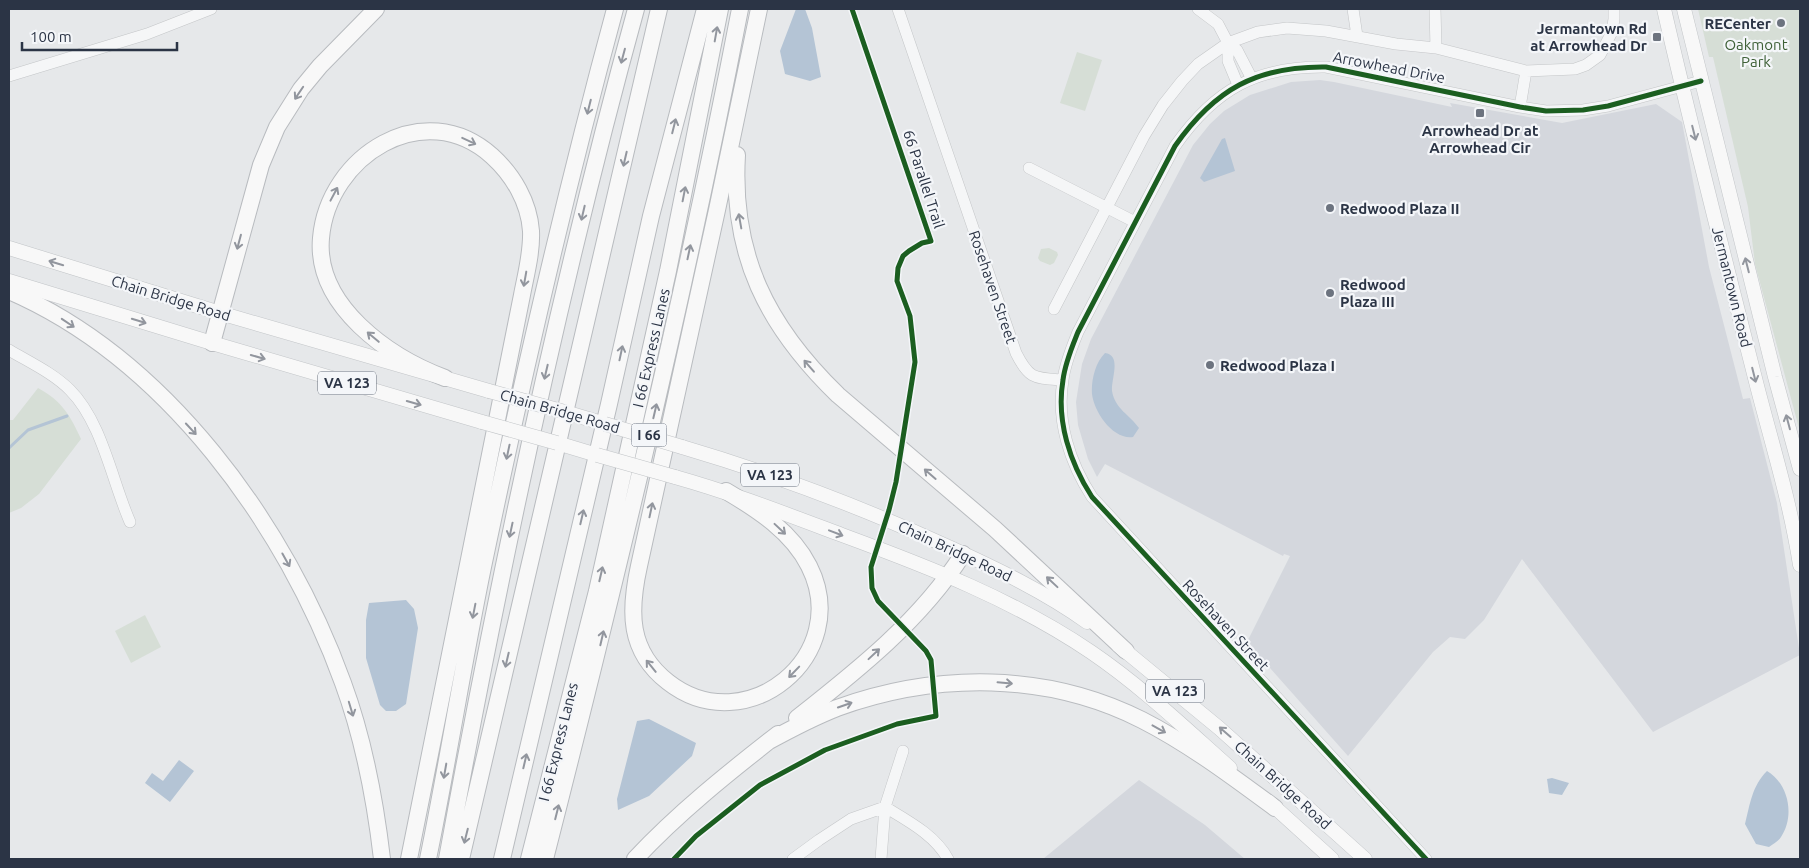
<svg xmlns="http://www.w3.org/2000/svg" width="1809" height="868" font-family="Ubuntu,sans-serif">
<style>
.built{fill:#d4d7dd}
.green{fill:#d6ded6}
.water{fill:#b4c4d5}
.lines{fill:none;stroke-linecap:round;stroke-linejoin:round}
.stream{stroke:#b4c4d5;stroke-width:3}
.minor-casing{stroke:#c4c6c8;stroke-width:12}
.major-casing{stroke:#c2c5c8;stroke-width:15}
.highway-casing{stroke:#b8bbbf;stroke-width:18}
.minor{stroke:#f5f6f7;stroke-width:11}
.major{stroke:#f8f8f8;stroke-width:14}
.highway{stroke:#f8f8f8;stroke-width:16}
.major-bridge-casing{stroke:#c2c5c8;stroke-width:15;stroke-linecap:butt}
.major-bridge{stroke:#f8f8f8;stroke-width:14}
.cycleway-casing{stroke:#f4f6f9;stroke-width:8}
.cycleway{stroke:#1b5e20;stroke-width:5}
.oneway{stroke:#92969e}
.poi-dot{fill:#6c737f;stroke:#f4f6f9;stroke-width:2}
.labels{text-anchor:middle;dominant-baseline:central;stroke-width:4.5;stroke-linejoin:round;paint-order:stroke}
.shield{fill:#f4f6f9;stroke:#676e7b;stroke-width:1}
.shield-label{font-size:14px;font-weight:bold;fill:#2b3445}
.poi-label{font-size:15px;font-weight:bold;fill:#2b3445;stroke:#f4f6f9;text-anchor:start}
.park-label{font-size:15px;fill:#3f6138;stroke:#f4f6f9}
.street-label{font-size:15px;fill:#2b3445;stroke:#f4f6f9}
</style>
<rect width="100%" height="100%" fill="#e6e8ea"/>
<path class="built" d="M1320 80 1334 82 1452 107 1450 103 1562 123 1656 104 1682 122 1709 267 1743 399 1750 398 1777 503 1800 655 1653 732 1522 559 1484 620 1465 639 1450 637 1433 652 1348 756 1247 642 1290 556 1284 554 1283 556 1105 464 1097 477 1088 459 1078 425 1076 402 1082 364 1091 339 1193 145 1210 124 1224 111 1250 95 1291 82Z
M1139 780 1205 825 1245 859H1043Z"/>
<path class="green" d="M1698 9H1800V432L1755 264 1748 207 1713 57H1709Z
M1077 52 1102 60 1085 111 1060 103Z
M1049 248 1057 252 1058 255 1054 263 1050 265 1040 261 1038 258 1041 249Z
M38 388C62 401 70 415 81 439L39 494 21 508 9 513V420H13Z
M145 615 161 647 131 663 115 631Z"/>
<path class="water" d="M796 9H805L812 28 821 77 810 81 785 74 780 51Z
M1225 138 1235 171 1204 182 1200 178 1222 139Z
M1105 353C1122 355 1111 379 1112 391 1115 409 1130 415 1139 428L1133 437C1113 440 1094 412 1092 394 1091 381 1095 363 1105 353Z
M406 600 414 609 418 628 406 704 396 711H386L380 705 366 658V620L369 603Z
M649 719 696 743 692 756 649 796 618 810 617 799 637 721Z
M179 760 194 771 170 802 145 783 152 773 163 781Z
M1767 771C1789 784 1795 816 1781 837 1779 841 1773 844 1769 847L1756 844 1745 824C1750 804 1752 786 1767 771Z
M1552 778 1569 783 1562 795 1549 793 1547 779Z"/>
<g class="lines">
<path class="stream" d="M9 448 28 430 67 416"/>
<defs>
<path id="minor" d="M898 9 1016 353C1029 379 1034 378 1062 380
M1198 9 1218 24 1228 43
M1353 9 1357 36
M1435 9 1436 48
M9 76 147 34 211 9
M1238 85 1228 61V43L1237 50 1252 79
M1520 107 1526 71
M1029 168 1135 222
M1054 309 1144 136 1163 105 1182 81 1198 64 1228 43 1258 32 1287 28 1326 31 1396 44 1436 48 1526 71 1575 69 1586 65 1600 55 1612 32 1614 19V9
M9 350C29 362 53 373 70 390 102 422 112 481 130 522
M793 859 819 840 851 819 885 807C908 821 935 835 948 859
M881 859 885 807 903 751
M1426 859 1092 497C1070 463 1056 421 1063 380 1065 363 1072 347 1078 332L1175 146C1215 89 1257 66 1326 67L1520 107 1546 111 1583 110 1608 106 1701 81"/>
<path id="major" d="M1664 9C1692 131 1723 252 1754 374 1770 438 1790 500 1800 565
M1684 9 1775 377 1800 469
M9 248 220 313 489 391
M9 281 212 343 482 422
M565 412 605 424
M557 443 597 455
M682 447C774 474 863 508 951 548 997 569 1045 592 1087 622
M675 477C732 493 786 514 842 535 929 567 1014 600 1091 652 1141 686 1185 728 1230 768
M1118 645 1219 728 1365 859
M1269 802 1332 859"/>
<path id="highway" d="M737 155C731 255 767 326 838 395L995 529 1126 651
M9 291C166 359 286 525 343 683 364 740 375 799 382 859
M212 343 261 165 277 127 301 89 320 66 376 9
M726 491C758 510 792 532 809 566 854 655 746 743 668 682 628 651 629 611 639 566L717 210 759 9
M797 718C858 670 921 620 963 554
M769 741C791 729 814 717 837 708 937 672 1047 672 1142 720 1189 744 1233 777 1275 808
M409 859 522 295C526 274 532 252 531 231 529 202 513 175 492 156 424 95 328 156 321 238 315 306 389 357 445 378
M428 859C448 762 463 664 483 567 522 380 565 193 615 9
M447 859C499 574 559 289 636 9
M461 859 659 9
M502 859 609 404 651 216 705 9
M529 859 597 591 668 271 720 9
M545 859C617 577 685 294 740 9
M635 859C678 813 728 773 778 734"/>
</defs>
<use href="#minor" class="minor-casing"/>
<use href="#major" class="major-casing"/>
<use href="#highway" class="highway-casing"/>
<use href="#minor" class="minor"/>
<use href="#major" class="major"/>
<use href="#highway" class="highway"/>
<defs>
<path id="major-bridge" d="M489 391 565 412
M482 422 557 443
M605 424 682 447
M597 455 675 477"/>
</defs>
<use href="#major-bridge" class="major-bridge-casing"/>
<use href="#major-bridge" class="major-bridge"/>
<defs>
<path id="cycleway" d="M674 859 696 836 760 785 825 750 897 724 936 716 931 660 926 651 878 601 872 588 871 567 889 510 896 482 915 362 910 316 897 281 898 268 903 256 909 251 922 243 931 241 852 9
M1426 859 1092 497C1070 463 1056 421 1063 380 1065 363 1072 347 1078 332L1175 146C1215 89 1257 66 1326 67L1520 107 1546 111 1583 110 1608 106 1701 81"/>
</defs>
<use href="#cycleway" class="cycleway-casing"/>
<use href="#cycleway" class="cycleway"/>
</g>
<defs><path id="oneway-shaft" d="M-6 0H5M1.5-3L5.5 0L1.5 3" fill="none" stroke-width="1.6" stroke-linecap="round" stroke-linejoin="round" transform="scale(1.25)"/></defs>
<g class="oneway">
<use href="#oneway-shaft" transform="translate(716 34) rotate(-80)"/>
<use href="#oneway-shaft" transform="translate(623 56) rotate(105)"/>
<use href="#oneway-shaft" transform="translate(299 93) rotate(124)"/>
<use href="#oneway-shaft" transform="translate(589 107) rotate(104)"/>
<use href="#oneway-shaft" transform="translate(674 126) rotate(-76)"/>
<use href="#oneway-shaft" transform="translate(1694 133) rotate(76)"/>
<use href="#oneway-shaft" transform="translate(469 141) rotate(25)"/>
<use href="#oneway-shaft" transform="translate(625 159) rotate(103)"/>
<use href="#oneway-shaft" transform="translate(334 194) rotate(-62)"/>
<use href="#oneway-shaft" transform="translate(684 194) rotate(-79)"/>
<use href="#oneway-shaft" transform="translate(583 213) rotate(103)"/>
<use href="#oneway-shaft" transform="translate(740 221) rotate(-100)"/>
<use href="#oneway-shaft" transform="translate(239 242) rotate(105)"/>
<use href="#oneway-shaft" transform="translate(689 252) rotate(-78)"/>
<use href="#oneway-shaft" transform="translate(56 263) rotate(-163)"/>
<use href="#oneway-shaft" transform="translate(1747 265) rotate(-104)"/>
<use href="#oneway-shaft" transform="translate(525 279) rotate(100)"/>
<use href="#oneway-shaft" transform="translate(139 321) rotate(17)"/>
<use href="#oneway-shaft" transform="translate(68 323) rotate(34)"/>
<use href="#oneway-shaft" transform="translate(373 337) rotate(-140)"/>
<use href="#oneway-shaft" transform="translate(621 353) rotate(-78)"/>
<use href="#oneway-shaft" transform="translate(258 357) rotate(16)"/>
<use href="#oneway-shaft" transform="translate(809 366) rotate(-131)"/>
<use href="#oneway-shaft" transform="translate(546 372) rotate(103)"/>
<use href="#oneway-shaft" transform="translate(1754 375) rotate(76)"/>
<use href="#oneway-shaft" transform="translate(414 403) rotate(16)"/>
<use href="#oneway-shaft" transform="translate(655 411) rotate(-77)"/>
<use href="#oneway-shaft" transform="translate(1788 422) rotate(-105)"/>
<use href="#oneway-shaft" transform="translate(191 429) rotate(47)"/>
<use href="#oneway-shaft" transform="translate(508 452) rotate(102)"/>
<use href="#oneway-shaft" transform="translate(930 474) rotate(-139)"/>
<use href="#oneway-shaft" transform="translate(651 510) rotate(-78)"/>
<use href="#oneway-shaft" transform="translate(582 517) rotate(-77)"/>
<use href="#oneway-shaft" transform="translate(780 529) rotate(43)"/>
<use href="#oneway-shaft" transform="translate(511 530) rotate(102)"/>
<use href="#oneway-shaft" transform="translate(836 533) rotate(21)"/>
<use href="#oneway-shaft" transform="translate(286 560) rotate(61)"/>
<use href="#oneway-shaft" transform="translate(601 574) rotate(-77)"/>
<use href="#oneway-shaft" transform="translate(1052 582) rotate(-137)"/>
<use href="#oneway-shaft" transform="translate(474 611) rotate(101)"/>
<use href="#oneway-shaft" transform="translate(602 638) rotate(-77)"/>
<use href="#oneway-shaft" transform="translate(874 654) rotate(-43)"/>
<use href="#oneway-shaft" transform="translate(507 660) rotate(103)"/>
<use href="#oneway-shaft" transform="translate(651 666) rotate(-129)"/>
<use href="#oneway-shaft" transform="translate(794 672) rotate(134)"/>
<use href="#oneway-shaft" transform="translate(1005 683) rotate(5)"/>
<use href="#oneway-shaft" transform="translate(845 705) rotate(-19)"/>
<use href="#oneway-shaft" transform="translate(351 709) rotate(73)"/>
<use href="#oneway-shaft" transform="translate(1159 729) rotate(29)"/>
<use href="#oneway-shaft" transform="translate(1225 732) rotate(-139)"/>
<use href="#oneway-shaft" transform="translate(525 761) rotate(-77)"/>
<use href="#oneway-shaft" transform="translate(445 771) rotate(100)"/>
<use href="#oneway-shaft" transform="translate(557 812) rotate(-76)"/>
<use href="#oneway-shaft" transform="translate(466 836) rotate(104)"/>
</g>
<g class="poi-dot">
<circle cx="1781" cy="23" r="5"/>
<rect x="1652" y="32" width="10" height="10" rx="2.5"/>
<rect x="1475" y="108" width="10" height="10" rx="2.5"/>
<circle cx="1330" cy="208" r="5"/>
<circle cx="1330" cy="293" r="5"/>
<circle cx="1210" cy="365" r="5"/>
</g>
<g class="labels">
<g class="shield">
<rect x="318" y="371.5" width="58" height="23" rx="4"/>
<rect x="631.5" y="423.5" width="35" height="23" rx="4"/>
<rect x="741" y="463.5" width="58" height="23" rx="4"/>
<rect x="1146" y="679.5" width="58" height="23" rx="4"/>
</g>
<g class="shield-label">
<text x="347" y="383">VA 123</text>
<text x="649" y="435">I 66</text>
<text x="770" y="475">VA 123</text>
<text x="1175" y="691">VA 123</text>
</g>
<g class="poi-label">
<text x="1771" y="23" text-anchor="end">RECenter</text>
<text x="1647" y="28" text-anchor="end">Jermantown Rd<tspan x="1647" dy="17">at Arrowhead Dr</tspan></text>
<text x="1480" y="130" text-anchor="middle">Arrowhead Dr at<tspan x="1480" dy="17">Arrowhead Cir</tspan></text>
<text x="1340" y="208">Redwood Plaza II</text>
<text x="1340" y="284">Redwood<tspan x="1340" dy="17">Plaza III</tspan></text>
<text x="1220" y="365">Redwood Plaza I</text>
</g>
<g class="park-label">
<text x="1756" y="44">Oakmont<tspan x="1756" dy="17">Park</tspan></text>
</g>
<g class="street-label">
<text transform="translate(1389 67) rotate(11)">Arrowhead Drive</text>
<text transform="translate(924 179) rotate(72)">66 Parallel Trail</text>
<text transform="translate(993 287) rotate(71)">Rosehaven Street</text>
<text transform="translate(1732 287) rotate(76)">Jermantown Road</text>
<text transform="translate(171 298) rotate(17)">Chain Bridge Road</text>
<text transform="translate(651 348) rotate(-77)">I 66 Express Lanes</text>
<text transform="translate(560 411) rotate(16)">Chain Bridge Road</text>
<text transform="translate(955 551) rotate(25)">Chain Bridge Road</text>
<text transform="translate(1226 625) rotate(47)">Rosehaven Street</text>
<text transform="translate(558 742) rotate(-76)">I 66 Express Lanes</text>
<text transform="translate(1283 785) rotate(42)">Chain Bridge Road</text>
</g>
</g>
<rect width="1809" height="868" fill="none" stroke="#2b3445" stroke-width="20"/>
<path d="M22 42v8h155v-8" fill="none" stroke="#2b3445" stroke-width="2.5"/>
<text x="30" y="42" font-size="15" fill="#2b3445" stroke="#f4f6f9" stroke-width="4" paint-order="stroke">100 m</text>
</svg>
